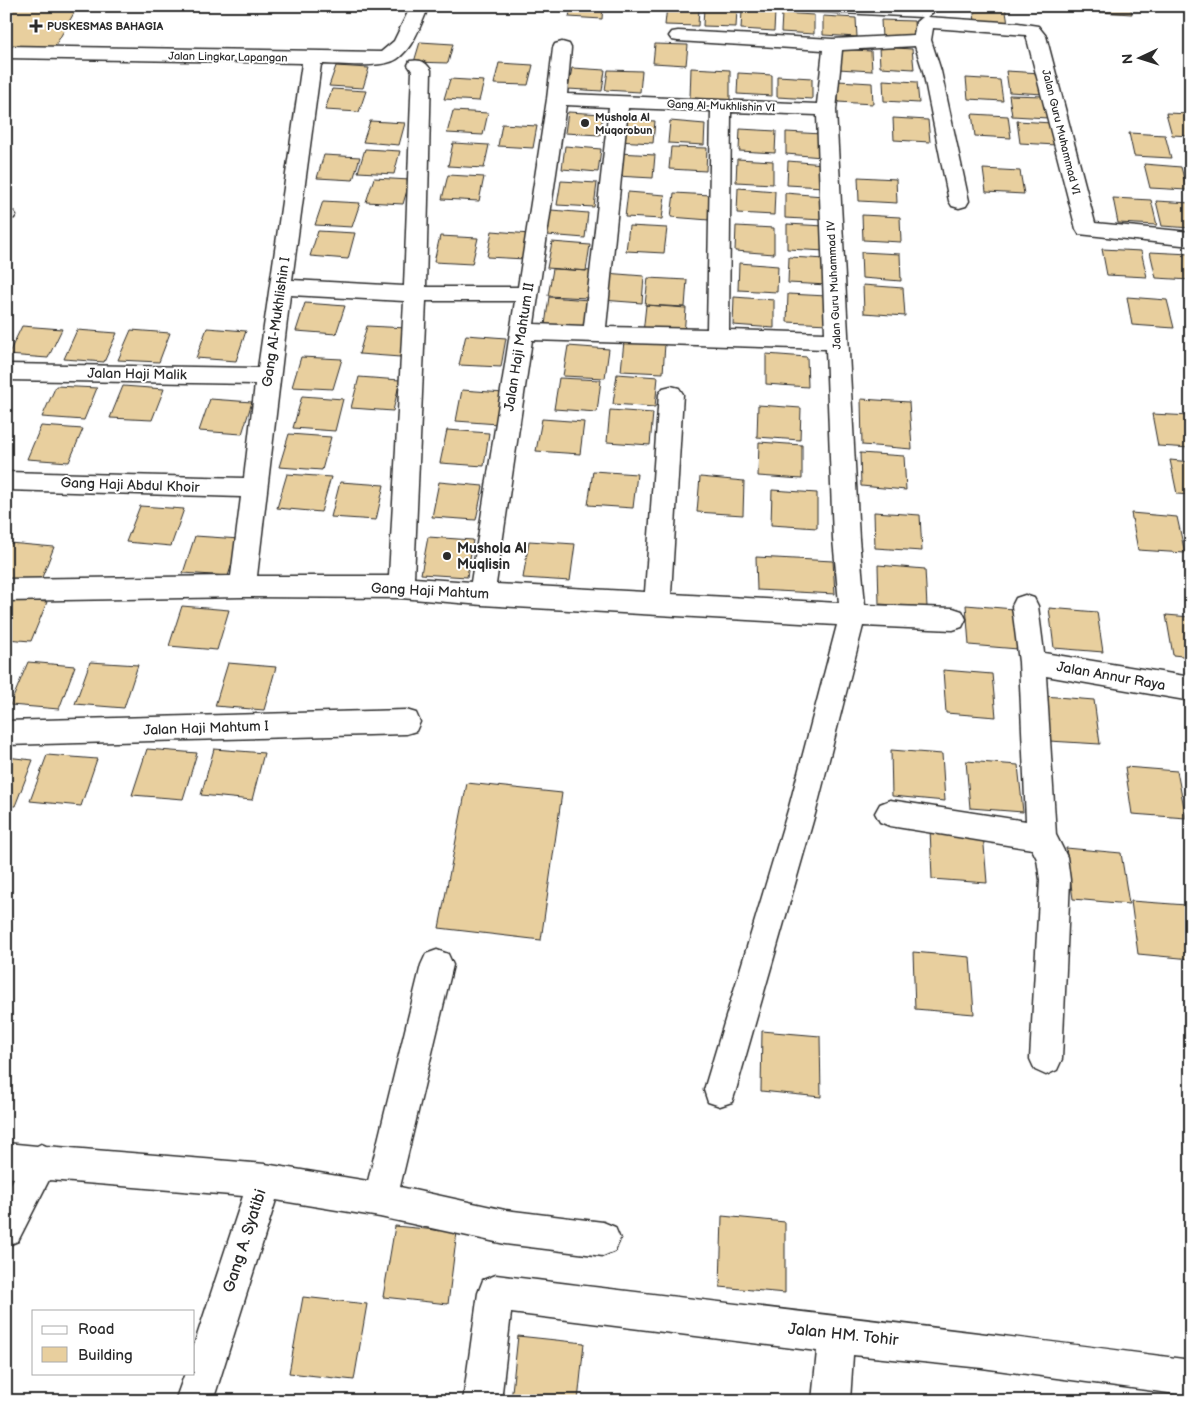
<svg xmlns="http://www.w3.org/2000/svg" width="1197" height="1407" font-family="'Balsamiq Sans',sans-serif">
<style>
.building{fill:#e8cf9e;stroke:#2b2b2b}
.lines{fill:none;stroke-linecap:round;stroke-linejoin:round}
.lane-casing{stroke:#2b2b2b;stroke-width:3}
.street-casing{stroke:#2b2b2b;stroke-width:3}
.lane{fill:#fff;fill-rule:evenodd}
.street{fill:#fff;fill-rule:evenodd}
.poi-dot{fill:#2b2b2b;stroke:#fff;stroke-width:2}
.labels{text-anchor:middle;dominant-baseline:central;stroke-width:4;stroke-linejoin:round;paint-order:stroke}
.far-poi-label{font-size:11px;font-weight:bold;fill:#2b2b2b;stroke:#fff;text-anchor:start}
.far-street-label{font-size:11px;fill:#2b2b2b;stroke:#fff}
.street-label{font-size:14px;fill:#2b2b2b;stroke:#fff}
.poi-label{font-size:14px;font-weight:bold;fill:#2b2b2b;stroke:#fff;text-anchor:start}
.near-street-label{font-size:16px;fill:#2b2b2b;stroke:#fff}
</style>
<rect width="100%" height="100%" fill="#fff"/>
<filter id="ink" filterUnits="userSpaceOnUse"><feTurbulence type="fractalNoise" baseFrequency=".02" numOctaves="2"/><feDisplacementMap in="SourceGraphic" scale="10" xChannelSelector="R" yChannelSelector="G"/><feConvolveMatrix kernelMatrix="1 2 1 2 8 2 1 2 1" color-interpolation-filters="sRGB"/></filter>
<g filter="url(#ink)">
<path class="building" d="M6 6H78L54 48 6 45Z
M571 6H603L602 19 569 17Z
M667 6 699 8 698 26 665 25Z
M973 6H1005L1008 24 975 22Z
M1097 6H1130L1132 14 1099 12Z
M704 7 737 9 736 27 703 26Z
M742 11 775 12 774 31 741 29Z
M782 13 814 15V34L781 32Z
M823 16 856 18 857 37 823 35Z
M881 20 914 21 915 40 882 38Z
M420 42 453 44 448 63 414 62Z
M655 44 688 45 686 65 653 63Z
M879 47 912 49 914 69 880 67Z
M837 49 871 51 872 71 838 69Z
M499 63 533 65 528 85 494 84Z
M336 66 369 68 363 88 329 86Z
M572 68 605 70 602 91 568 89Z
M691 68 730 70V100L690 98Z
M608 70 642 71 640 92 605 90Z
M1006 71 1041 73 1044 94 1009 92Z
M738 73 772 75V96L737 94Z
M777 76 812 78V99L777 97Z
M966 78 1000 80 1003 101 968 99Z
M450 79 484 81 479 101 444 99Z
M883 80 917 82 919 103 884 101Z
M838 81 872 83 873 104 838 102Z
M332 89 366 91 359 112 325 110Z
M1009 95 1044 96 1048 118 1012 116Z
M453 111 488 113 483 135 447 133Z
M568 112 603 114 600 135 565 133Z
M1166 113 1191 114V136L1172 135Z
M972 114 1008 116 1011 138 975 136Z
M893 118 928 120 930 142 894 140Z
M620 119 655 121 653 143 617 141Z
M370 121 405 123 399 145 363 142Z
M670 121 705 124 704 145 668 143Z
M1017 121 1052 123 1056 145 1020 143Z
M502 124 537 126 533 148 498 146Z
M740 129 776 131 775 153 739 151Z
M786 132 822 134V157L786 154Z
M1129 133 1165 135 1171 158 1134 156Z
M453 143 489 145 484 168 448 166Z
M565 146 601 149 598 172 562 169Z
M671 147 707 148 706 171 669 169Z
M365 149 400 151 394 174 358 172Z
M619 153 655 155 653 178 616 176Z
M324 155 360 157 353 180 317 178Z
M737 159 773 161V184L736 182Z
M788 161 824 164V187L787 185Z
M1144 164 1181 167 1187 190 1150 188Z
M983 169 1020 171 1024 194 986 192Z
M448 175 484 177 479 201 442 199Z
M858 177 896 179 897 203 859 201Z
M374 178 410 180 403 204 366 202Z
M561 181 597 183 594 207 557 205Z
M738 188 775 191 774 215 737 213Z
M628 192 665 195 662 219 625 217Z
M674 193 711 195 709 220 671 217Z
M785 193 823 196V220L785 218Z
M1113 198 1151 200 1157 225 1118 223Z
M323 201 360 203 352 227 315 225Z
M1156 201 1191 203V228L1162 226Z
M551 210 588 213 585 238 547 235Z
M862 215 900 217 901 242 863 240Z
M787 224 825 226 826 251 787 249Z
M629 226 667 228 664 253 626 251Z
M736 226 774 228V254L735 251Z
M318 231 355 233 348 259 310 256Z
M492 231 530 234 525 259 487 257Z
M440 236 478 238 472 264 434 262Z
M552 242 590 245 586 271 547 268Z
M1102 249 1141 251 1147 277 1107 275Z
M861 252 900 254 901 281 862 278Z
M1150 252 1190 254 1191 280 1156 278Z
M789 257 827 259 828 285 788 283Z
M739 263 778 266 777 292 738 290Z
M553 269 592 271 588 298 548 296Z
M605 273 644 276 642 303 602 300Z
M648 278 687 280 685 307 645 305Z
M863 285 903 288 905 316 864 313Z
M788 294 827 296 828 324 787 322Z
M549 297 589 300 585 328 545 325Z
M734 297 774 300V328L733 325Z
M1127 297 1167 300 1174 328 1132 325Z
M305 303 345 306 336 334 296 331Z
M646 305 686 308 684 336 643 333Z
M22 326 62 329 48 358 8 355Z
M367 326 407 328 400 357 359 354Z
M207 328 246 331 236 361 196 358Z
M77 330 117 333 104 362 64 359Z
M131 330 170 333 159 362 118 360Z
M466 335 506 338 501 367 459 365Z
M624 341 665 344 663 373 621 371Z
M568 346 609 349 605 378 563 376Z
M766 354 807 357 808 387 766 384Z
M301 357 342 359 333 389 292 387Z
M617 374 658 377 655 407 613 404Z
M359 377 400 380 393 411 351 408Z
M559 378 601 380 597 412 554 409Z
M56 386 97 388 84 420 42 417Z
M123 386 164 389 152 420 110 418Z
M462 390 504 393 498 424 456 421Z
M302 396 343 399 335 431 293 428Z
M210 399 252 402 242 434 199 431Z
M861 399 909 402 912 449 862 445Z
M758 405 801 408 800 440 757 437Z
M610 410 653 413 650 445 607 442Z
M1152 414 1191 416V448L1158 446Z
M542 419 584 422 580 454 536 451Z
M41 426 83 429 69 462 27 459Z
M447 430 489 433 484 466 440 463Z
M289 434 331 437 322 470 279 467Z
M759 442 802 445V479L758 476Z
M860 453 904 456 906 490 861 486Z
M1170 460 1191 462V495L1177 494Z
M593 471 637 474 633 508 588 505Z
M287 474 331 477 321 512 277 508Z
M700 477 744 481 743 515 697 512Z
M340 482 384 485 376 520 331 517Z
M439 482 483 486 476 520 432 517Z
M772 490 817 493V528L771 525Z
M140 506 184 509 171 546 126 542Z
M874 512 920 515 922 551 875 548Z
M1131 513 1177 517 1185 553 1138 550Z
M195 536 240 539 228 576 183 573Z
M428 537 473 540 467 577 421 574Z
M529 541 575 544 570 581 523 578Z
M9 543 54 547 39 585 6 582V550Z
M756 557 833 561 835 594 757 590Z
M878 565 925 569 927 607 879 604Z
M6 599 47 602 31 641 6 639Z
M966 605 1014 609 1018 649 969 645Z
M182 606 229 610 217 650 169 646Z
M1049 608 1097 612 1103 652 1054 648Z
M1166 615 1191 617V657L1173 655Z
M28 662 75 666 59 709 10 705Z
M90 662 138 665 124 708 75 704Z
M228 663 276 667 264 710 215 706Z
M943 670 992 674 996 717 946 713Z
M1044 696 1094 700 1100 744 1049 741Z
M147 749 197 753 183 799 132 795Z
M214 749 264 753 252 800 201 795Z
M891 750 942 754 945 801 892 796Z
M47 755 97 759 81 806 30 801Z
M6 757 33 760 15 806H6Z
M966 761 1018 765 1023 812 970 808Z
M1125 767 1177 771 1186 818 1132 814Z
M467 783 562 793 541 940 439 928Z
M930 828 983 833 987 883 932 879Z
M1066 848 1121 853 1129 904 1073 899Z
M1131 901 1186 905 1191 931V959L1138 954Z
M913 952 970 957 974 1014 915 1009Z
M762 1031 820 1036 821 1097 761 1091Z
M722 1216 785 1222V1293L720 1287Z
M395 1226 457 1232 448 1304 383 1297Z
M303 1297 367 1304 354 1380 289 1373Z
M518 1336 584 1343 578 1401H511Z"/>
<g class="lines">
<defs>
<path id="lane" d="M6 210 14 212 16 215 14 218 6 220Z"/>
<path id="street" d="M411 6H429C421 24 414 47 397 59 382 69 339 64 321 64L292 280 404 286 412 71 408 65 410 61C421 59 426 62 431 70L426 287H518L547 99 553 48 555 44 562 42 569 44 571 48 567 94 817 104 823 50 678 41 672 40 669 36 672 32 678 31 833 39 914 35 916 22 922 17 801 11 795 10 792 6 924 7 930 8 933 12 927 17 1018 23 1038 26 1046 36 1095 223 1191 232V246L1079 234 1076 229 1026 35 933 28 931 40 941 71 969 201 966 206 959 208 952 206 949 201 923 71 915 46 842 50 836 110 859 539 865 605 953 608 962 611 966 619 962 627 953 630 863 626 817 807 736 1090 732 1102 720 1106 708 1102 704 1090 789 807 837 625 482 605 401 598 243 597 6 601V579L231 576 241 497 6 490V472L244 478 255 384 6 380V364L258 368 302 63 6 58V46L381 52 394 41ZM566 105 609 107 584 326 534 324ZM628 108 711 111 707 329 606 327ZM731 112 817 115 825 333 729 330ZM290 295 404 301 389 576H257ZM426 301H515L471 582 414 578ZM532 340 826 349 833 539 839 603 671 594 683 394 679 388 671 386 663 388 659 394 645 592 496 584Z
M1025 595 1034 598 1038 606 1044 653 1191 677V701L1046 676 1056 835 1067 857 1070 880 1062 1059 1057 1070 1046 1075 1035 1070 1030 1059 1040 880 1037 859 1032 849 890 826 880 822 875 813 880 804 890 800 1026 821 1019 662 1012 606 1016 598Z
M406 710 416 713 420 722 416 731 406 734 6 745V721Z
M437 950 448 954 453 965 400 1187 505 1210 603 1222 615 1227 620 1239 615 1251 603 1256 505 1244 380 1217 276 1200 213 1401H175L185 1373H194V1345L243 1196 49 1180 18 1241 6 1246V1193L14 1178 6 1177V1143L37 1146 41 1144 46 1146 265 1164 368 1181 421 965 426 954Z
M496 1275C728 1304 959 1329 1191 1360V1396L982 1368 853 1355 850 1401H812L817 1351 511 1313 501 1401H463L478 1293 483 1280Z"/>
</defs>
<use href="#lane" class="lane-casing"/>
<use href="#street" class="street-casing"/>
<use href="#lane" class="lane"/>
<use href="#street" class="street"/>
</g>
</g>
<g class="poi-dot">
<path d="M33.5 18.5h5v5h5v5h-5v5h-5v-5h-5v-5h5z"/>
<circle cx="585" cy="123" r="5"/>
<circle cx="447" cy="556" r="5"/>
</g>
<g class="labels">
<g class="far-poi-label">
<text x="47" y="26">PUSKESMAS BAHAGIA</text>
<text x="595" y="117">Mushola Al<tspan x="595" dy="13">Muqorobun</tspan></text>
</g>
<g class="far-street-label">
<text transform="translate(228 57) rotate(1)">Jalan Lingkar Lapangan</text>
<text transform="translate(721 106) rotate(2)">Gang Al-Mukhlishin VI</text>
<text transform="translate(1061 132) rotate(76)">Jalan Guru Muhammad VI</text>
<text transform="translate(834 285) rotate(-93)">Jalan Guru Muhammad IV</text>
</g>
<g class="street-label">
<text transform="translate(276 322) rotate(-82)">Gang AI-Mukhlishin I</text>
<text transform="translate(519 347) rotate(-81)">Jalan Haji Mahtum II</text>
<text transform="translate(137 374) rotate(1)">Jalan Haji Malik</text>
<text transform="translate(130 485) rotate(2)">Gang Haji Abdul Khoir</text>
<text transform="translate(430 591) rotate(3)">Gang Haji Mahtum</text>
<text transform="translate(1111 676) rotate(10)">Jalan Annur Raya</text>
<text transform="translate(206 728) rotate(-2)">Jalan Haji Mahtum I</text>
</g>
<g class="poi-label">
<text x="457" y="548">Mushola Al<tspan x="457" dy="16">Muqlisin</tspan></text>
</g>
<g class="near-street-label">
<text transform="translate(245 1241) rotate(-72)">Gang A. Syatibi</text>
<text transform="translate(843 1335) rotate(6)">Jalan HM. Tohir</text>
</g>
</g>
<rect width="1197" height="1407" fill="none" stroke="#fff" stroke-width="25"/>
<rect x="12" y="12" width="1172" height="1382" fill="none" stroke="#2b2b2b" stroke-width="2" filter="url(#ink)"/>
<rect x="32" y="1310" width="162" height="65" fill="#ffffff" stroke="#aaaaaa"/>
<rect x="42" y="1326" width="25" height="8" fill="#ffffff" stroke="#aaaaaa"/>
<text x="78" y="1334" font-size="15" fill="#2b2b2b">Road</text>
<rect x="42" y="1347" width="25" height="15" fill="#e8cf9e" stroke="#aaaaaa"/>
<text x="78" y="1360" font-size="15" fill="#2b2b2b">Building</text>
<g transform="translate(1140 58) rotate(266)" stroke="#ffffff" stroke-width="4" paint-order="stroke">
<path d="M0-4L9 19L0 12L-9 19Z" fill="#2b2b2b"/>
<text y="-8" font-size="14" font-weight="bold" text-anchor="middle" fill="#2b2b2b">N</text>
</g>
</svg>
